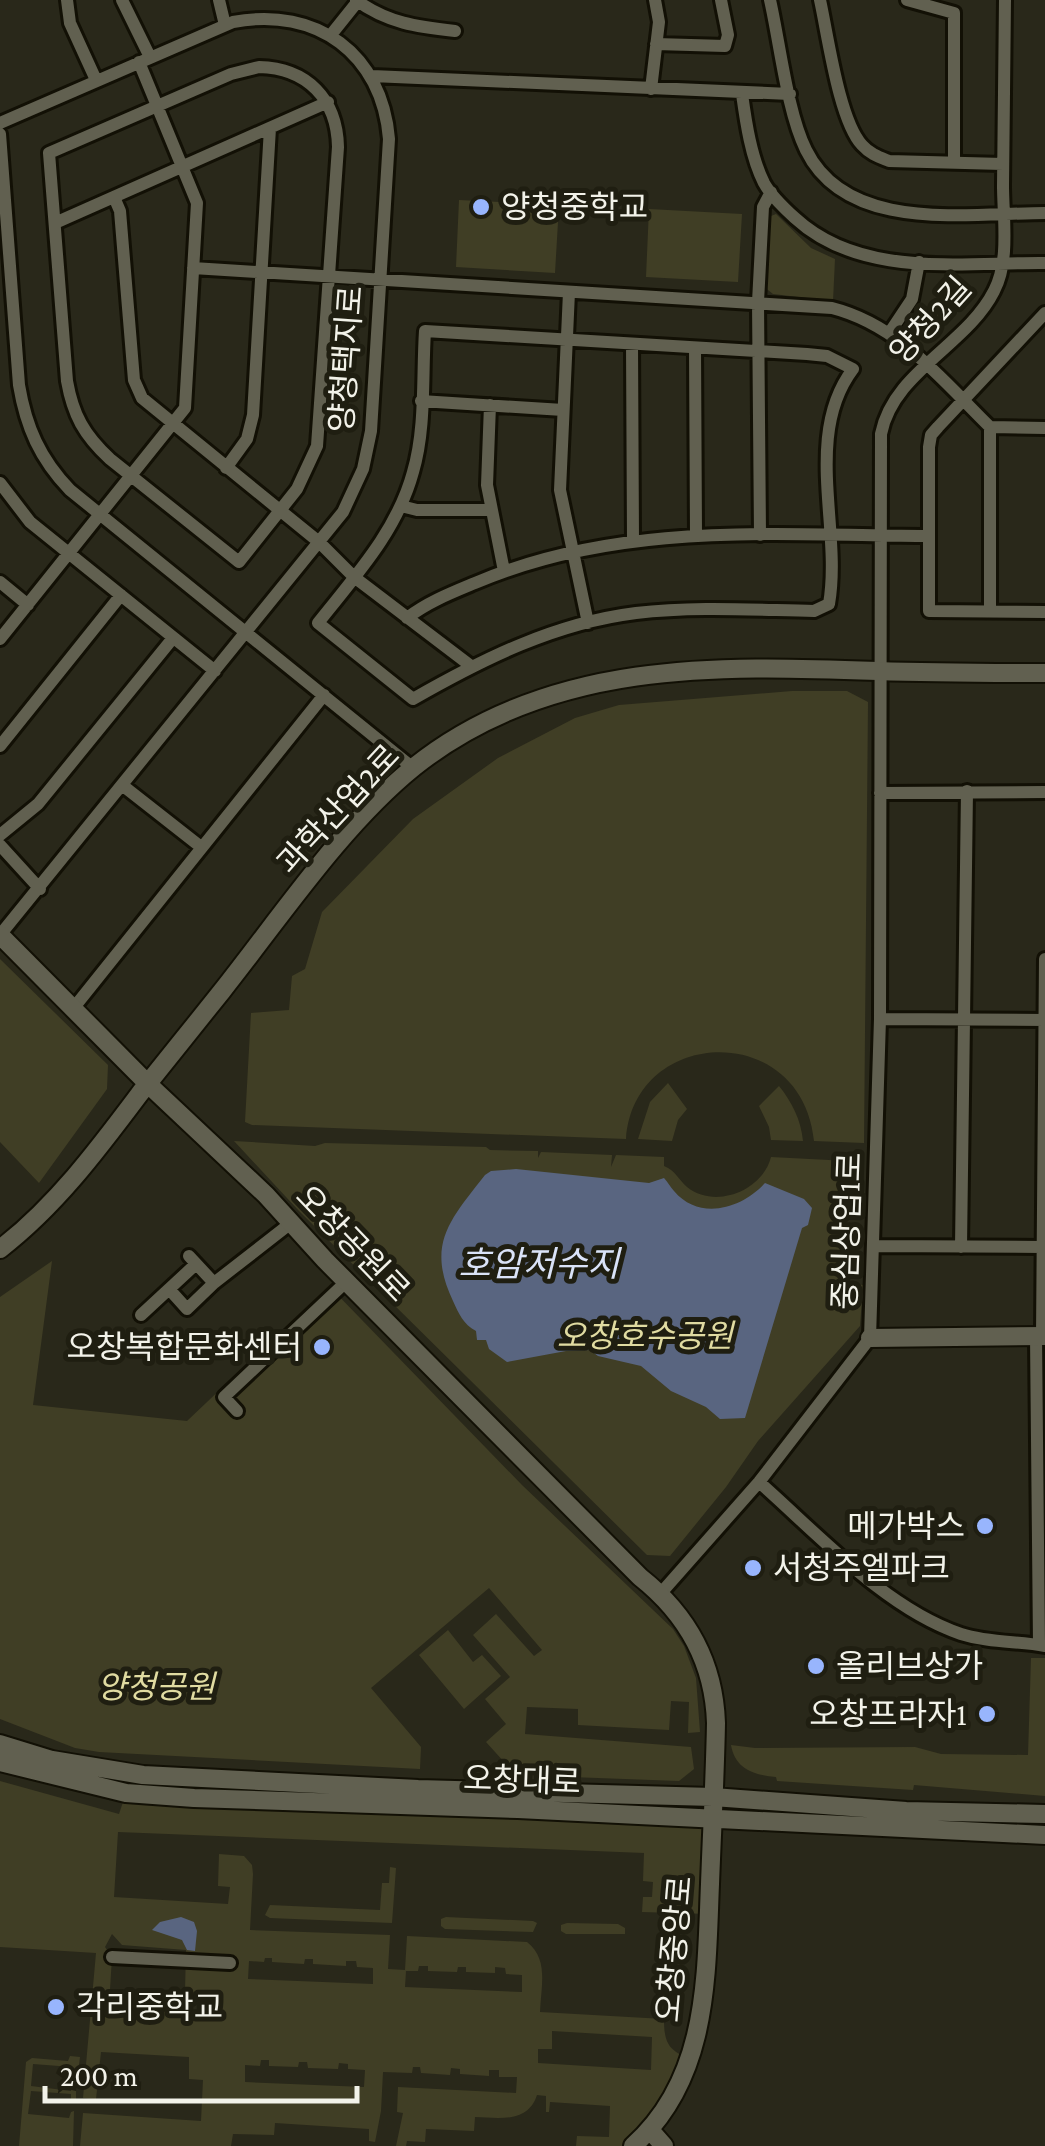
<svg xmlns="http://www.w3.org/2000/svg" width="1045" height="2146" font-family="'Crimson Pro','Noto Sans KR',serif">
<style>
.green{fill:#403e25;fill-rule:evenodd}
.water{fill:#596580}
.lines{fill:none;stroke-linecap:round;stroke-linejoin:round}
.street-casing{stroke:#121005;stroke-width:18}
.secondary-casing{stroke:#121005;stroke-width:22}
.street{stroke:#616050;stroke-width:12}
.secondary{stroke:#616050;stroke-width:18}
.poi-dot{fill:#98b5fd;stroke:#1f1e11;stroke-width:4}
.labels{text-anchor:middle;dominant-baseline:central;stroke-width:10;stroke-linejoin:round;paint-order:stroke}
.poi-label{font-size:32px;fill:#f2f2e9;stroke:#1f1e11;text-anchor:start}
.street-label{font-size:32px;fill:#f2f2e9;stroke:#1f1e11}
.park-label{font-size:32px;font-style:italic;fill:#e0dba1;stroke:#1f1e11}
.water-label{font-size:35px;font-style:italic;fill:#dae3f8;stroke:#1f1e11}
</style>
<rect width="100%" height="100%" fill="#29281a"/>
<path class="green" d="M459 200 559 205 555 273 456 267Z
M649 209 742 214 738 282 646 277Z
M776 214 811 248 835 259 833 301 773 294 763 286 766 218Z
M792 691H847L868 702 864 1143 814 1141C802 1020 634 1026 626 1139L252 1125 245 1122 251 1013 289 1010 292 976 305 969 322 912 413 819 498 758 575 718 619 705Z
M0 959 108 1065 107 1089 39 1183 0 1142Z
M668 1083 687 1109 678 1120 672 1141 638 1139 650 1102Z
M779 1086C792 1102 801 1120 803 1141L771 1140 769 1127 759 1106Z
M234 1141 315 1146 325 1143 486 1147 490 1150 538 1151V1158L541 1152 612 1155 611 1167 616 1155 664 1157V1166C676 1171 678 1179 687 1187 716 1210 763 1190 771 1157L848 1161 845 1283 863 1285 860 1326 758 1441 726 1487 670 1556 647 1555 299 1211Z
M52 1261 33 1405 187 1421 329 1286 522 1485 673 1629 684 1646 696 1678 700 1732 688 1733 689 1702 671 1701 669 1730 578 1725V1709L527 1707 525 1734 691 1747 694 1769 679 1781 516 1775 486 1742 506 1724 485 1699 510 1677 473 1635 496 1614 534 1656 542 1650 489 1588 371 1688 421 1747 420 1769 99 1752 75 1748 0 1719V1297Z
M448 1630 473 1662 482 1655 501 1676 464 1709 419 1655Z
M1031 1658H1045V1796L914 1785 913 1790 777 1781 776 1777C754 1775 735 1769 731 1745L755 1748 915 1747 941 1754 1028 1755Z
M0 1781 119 1814 126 1793 712 1818 708 1914 642 1912 643 1897H652L653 1882 643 1881 644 1853 118 1832 114 1897 228 1904 230 1887 218 1886 219 1854 244 1856 252 1865 253 1874 250 1930 390 1935 388 1969 405 1970 407 1936 527 1942C549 1959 541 1986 540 2012L664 2019C664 2042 668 2051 691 2059L633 2146H576L577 2136 609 2137 610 2106 550 2102 549 2112H546V2096L537 2095C528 2123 500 2118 475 2117L474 2131 426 2129 425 2142 407 2141 406 2146H396L403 2113 397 2112 398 2087 516 2093 517 2077H499V2070H489V2076L460 2074V2069L451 2068 450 2075 421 2073 420 2067H413L412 2073 383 2072 381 2111 375 2142 369 2141V2129L275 2123 274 2135 233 2134 231 2146H80L83 2113 201 2121 203 2080 189 2079V2057L101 2052 96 2099 83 2098 96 1953 0 1947ZM112 1934 122 1945 186 1950 185 1992 206 1993 205 2011 109 2006 112 1957 105 1947ZM265 1958H272V1962L304 1964 305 1959H313V1964L346 1966V1961H356L357 1967 373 1968V1984L248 1979 249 1961 264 1962ZM419 1966H428V1971L457 1972 458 1967H466V1972L495 1973V1967L505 1968 506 1974 522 1975V1992L405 1987 406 1971H418ZM552 2031 652 2037 651 2070 538 2063V2049H552ZM261 2060H269V2066L298 2067 299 2062H307L308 2068 338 2069 339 2063 348 2064V2069L365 2070 364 2087 245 2082V2065L260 2066Z
M390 1867 396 1868 392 1923 270 1918 265 1915 270 1905 380 1910 382 1883H389Z
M446 1917 533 1921 537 1923 533 1932 445 1929 441 1926V1919Z
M567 1923 618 1924 625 1928V1934H566L561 1931V1925Z
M70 2056 80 2057 78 2074H73L72 2067 33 2064 31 2086 71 2091 72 2085 76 2084V2102H71V2094L31 2091 28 2114 69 2118 71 2112 74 2111 73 2146H19L26 2062 32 2058 68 2061Z"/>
<path class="water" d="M516 1169 649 1183 664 1178C668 1182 670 1187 674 1191 700 1222 743 1208 765 1183L804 1199 812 1208 808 1225 802 1228 745 1418 720 1419 706 1407 671 1391 641 1366 598 1356 590 1350 566 1351 507 1362 489 1349 486 1340H477L476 1331C463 1324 459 1314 453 1301 426 1244 450 1220 485 1175L491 1171Z
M181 1917 194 1922 197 1931 195 1951 187 1950 182 1940 152 1930 160 1922Z"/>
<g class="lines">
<defs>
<path id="street" d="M67 0 70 23 96 80
M122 0 150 57
M219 0 225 25
M356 0C387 23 418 27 455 31
M770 0C780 44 787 111 806 150 847 234 968 213 1045 213
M820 0C828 36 839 120 862 145 870 154 879 157 889 161L1003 164
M907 0 954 13V163
M330 36 358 1
M656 44 725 46 728 35 721 0
M259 67C307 68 337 99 338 147L317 446 297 489 239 562 110 459C84 435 73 415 67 381L49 153 231 74Z
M372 76 790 94
M651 89 659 22 655 0
M742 94C746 123 751 157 764 183 771 196 784 208 795 218 861 279 962 262 1045 263
M0 123 233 22C317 6 382 54 389 139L371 431 363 469 343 512 0 935
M0 134 19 385C26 427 40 459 70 490L413 768
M114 197 120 211 134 380 142 398 319 542 354 577 471 666
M55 223 328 102
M193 268 832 308C899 325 942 380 990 427
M569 292 560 490 588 623
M1045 313 938 427 931 435 929 447V611L1045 612
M425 331 807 354 827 356 853 369C803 435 842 529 829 604L814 611C755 610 695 606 636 613 555 623 483 659 413 699L318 623C356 575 397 531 413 472 426 428 422 377 425 331Z
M890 332 912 299 919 262
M632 344 633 540
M695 348 696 535
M421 401 563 410
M490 405 487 485 504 571
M226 468 247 439 253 415 270 128
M0 483 30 522 215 671
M401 506 417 510H490
M760 535 758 302 763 207 771 192
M0 582 28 605
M990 611V427L1045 428
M407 618C428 602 451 593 475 583 620 521 776 535 929 536
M0 639 185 408 197 203 139 62
M0 746 121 595
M122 785 201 847
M880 793 1045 792
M0 835 38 804 173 638
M0 845 40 889
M72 1010 324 695
M880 1019 1045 1020
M873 1246 1042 1247
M961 1247 967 791
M189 1256 214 1283 291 1223
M169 1289 187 1309 214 1283
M141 1315 196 1264
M1036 1336 1039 1644
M1042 1336 1045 959
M237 1411 224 1397 347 1281
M759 1482C818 1534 886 1609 961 1634 989 1643 1017 1641 1045 1646
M661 1593 759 1482 870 1338 880 1019 881 434C893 372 967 345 994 291 1010 261 1003 218 1003 185 1004 123 1004 62 1005 0
M112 1957 230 1963"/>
<path id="secondary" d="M0 935 148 1084 266 1195 325 1260 640 1577C688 1615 714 1663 716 1723 715 1777 712 1830 710 1884 706 1977 709 2078 633 2146
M0 1249C56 1206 99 1148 141 1092 168 1058 195 1025 222 991 280 918 342 825 414 767 548 660 717 665 878 671 934 673 989 673 1045 673
M870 1338 1045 1336
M0 1744 52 1760 143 1775 418 1789 713 1797 906 1811 1045 1814
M0 1762 126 1793 194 1798 518 1809 1045 1835
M650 2130 664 2146"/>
</defs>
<use href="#street" class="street-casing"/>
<use href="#secondary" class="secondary-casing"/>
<use href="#street" class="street"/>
<use href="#secondary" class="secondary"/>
</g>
<g class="poi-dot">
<circle cx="481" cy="207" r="10"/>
<circle cx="322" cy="1347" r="10"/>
<circle cx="985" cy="1526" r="10"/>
<circle cx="753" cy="1568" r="10"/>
<circle cx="816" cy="1666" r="10"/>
<circle cx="987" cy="1714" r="10"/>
<circle cx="56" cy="2007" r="10"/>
</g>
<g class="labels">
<g class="poi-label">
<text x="501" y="207">양청중학교</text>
<text x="302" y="1347" text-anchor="end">오창복합문화센터</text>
<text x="965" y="1526" text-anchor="end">메가박스</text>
<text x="773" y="1568">서청주엘파크</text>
<text x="836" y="1666">올리브상가</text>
<text x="967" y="1714" text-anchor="end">오창프라자1</text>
<text x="76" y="2007">각리중학교</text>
</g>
<g class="street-label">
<text transform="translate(930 320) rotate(-48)">양청2길</text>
<text transform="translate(346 359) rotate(-86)">양청택지로</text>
<text transform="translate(338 809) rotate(-47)">과학산업2로</text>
<text transform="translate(847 1231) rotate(-88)">중심상업1로</text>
<text transform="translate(353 1243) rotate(46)">오창공원로</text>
<text transform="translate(522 1780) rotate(2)">오창대로</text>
<text transform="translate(674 1949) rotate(-85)">오창중앙로</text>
</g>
<g class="park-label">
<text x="645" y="1336">오창호수공원</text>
<text x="156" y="1687">양청공원</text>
</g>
<g class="water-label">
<text x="539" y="1264">호암저수지</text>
</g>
</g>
<path d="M45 2086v15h312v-15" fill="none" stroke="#f2f2e9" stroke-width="5"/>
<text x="60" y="2086" font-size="30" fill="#f2f2e9" stroke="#1f1e11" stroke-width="8" paint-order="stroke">200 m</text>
</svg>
